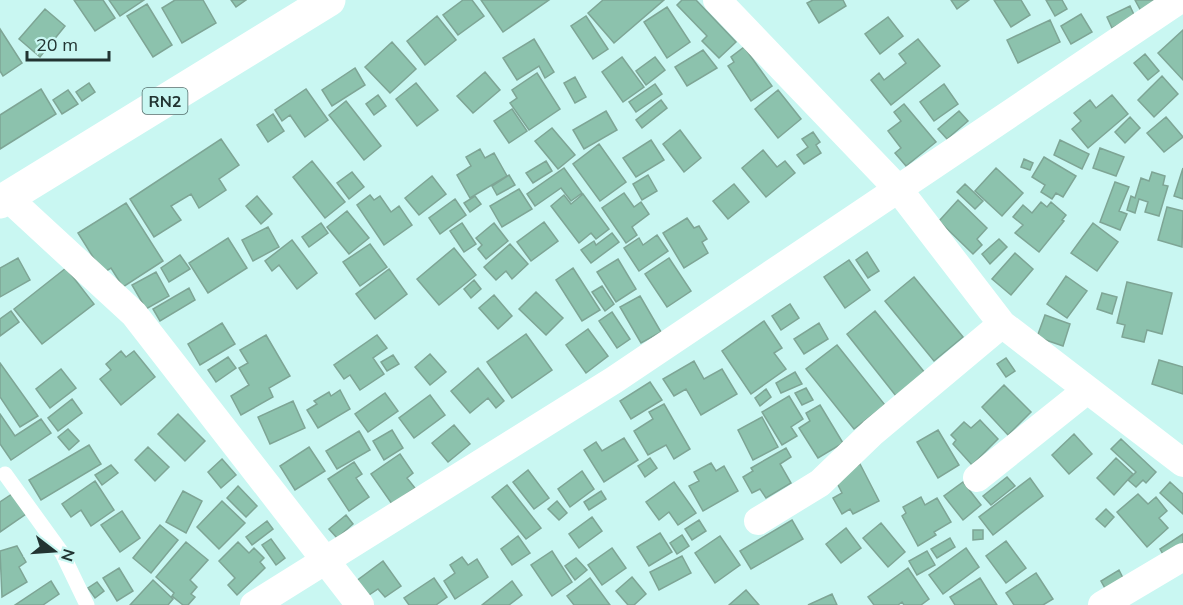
<svg xmlns="http://www.w3.org/2000/svg" width="1183" height="605" font-family="Mulish,sans-serif">
<style>
.building{fill:#8cc2ad;stroke:#7ea595;stroke-width:1.5}
.lines{fill:none;stroke-linecap:round;stroke-linejoin:round}
.lane{stroke:#fff;stroke-width:15}
.street{stroke:#fff;stroke-width:28}
.highway{stroke:#fff;stroke-width:33}
.labels{text-anchor:middle;dominant-baseline:central;stroke-width:4.5;stroke-linejoin:round;paint-order:stroke}
.shield{fill:#c9f7f2;stroke:#546e6c;stroke-width:1.5}
.shield-label{font-size:16px;font-weight:bold;fill:#223432}
</style>
<rect width="100%" height="100%" fill="#c9f7f2"/>
<path class="building" d="M74 0H103L115 18 95 31Z
M109 0H144L120 16Z
M175 0H203L216 23 182 43 162 8Z
M231 0H246L236 7Z
M463 0H472L484 16 458 35 443 15Z
M481 0H549L503 32Z
M603 0H664L614 43 588 13Z
M682 0H696L736 42 719 58 702 41 707 36 677 5Z
M813 0H843L846 6 819 23 807 3Z
M951 0H969L957 9Z
M994 0H1021L1030 15 1011 27Z
M1046 0H1062L1067 9 1055 16Z
M1135 0H1161L1142 13Z
M147 4 172 45 153 57 127 16Z
M1130 6 1135 17 1112 28 1107 17Z
M667 7 690 42 667 58 644 22Z
M45 9 65 26 40 57 19 39Z
M1081 14 1092 32 1071 44 1061 26Z
M437 16 456 40 425 65 407 41Z
M586 16 608 49 593 59 571 26Z
M888 17 903 36 880 54 865 34Z
M1050 20 1060 42 1018 63 1007 40Z
M0 29 22 63 3 76 0 71Z
M1183 30V80L1158 53Z
M534 39 554 72 545 78 539 66 517 80 503 58Z
M918 39 940 66 891 105 871 80 879 73 884 80 906 63 899 54Z
M392 42 416 69 390 93 365 67Z
M744 47 772 86 751 101 728 66 734 62 731 57Z
M703 50 717 68 687 86 675 67Z
M1145 54 1159 71 1148 80 1134 63Z
M622 57 644 87 623 102 602 72Z
M655 57 665 70 646 85 636 71Z
M355 68 365 85 332 106 322 90Z
M485 72 500 90 473 113 457 96Z
M537 73 560 109 529 130 510 103 517 98 512 90Z
M1162 76 1178 94 1154 117 1138 100Z
M575 77 586 97 575 103 564 83Z
M89 83 95 92 82 101 76 92Z
M416 83 438 110 417 126 396 99Z
M655 84 662 94 636 112 629 102Z
M944 84 958 104 934 121 920 102Z
M41 89 56 114 0 149V115Z
M306 89 328 120 305 137 290 115 282 121 275 110Z
M68 90 78 104 62 114 53 100Z
M778 90 801 119 778 138 755 109Z
M378 95 386 106 374 115 366 104Z
M1112 95 1128 114 1088 148 1072 129 1081 121 1074 113 1090 100 1096 108Z
M661 100 667 108 642 128 636 120Z
M346 101 381 146 364 160 329 115Z
M904 104 936 142 906 166 895 153 901 148 888 131 901 121 894 112Z
M512 109 527 131 509 143 494 121Z
M606 111 617 130 584 149 573 130Z
M959 111 968 121 947 139 938 129Z
M273 114 284 131 268 142 257 125Z
M1130 117 1140 128 1125 143 1115 132Z
M1166 117 1183 137 1164 152 1147 133Z
M552 128 575 155 558 169 535 141Z
M680 130 701 158 684 172 663 144Z
M813 132 820 142 816 145 821 153 804 164 797 155 808 147 802 139Z
M221 139 239 165 219 179 226 190 199 208 191 194 171 206 181 220 154 237 130 199Z
M651 140 664 160 636 177 623 158Z
M1060 140 1089 154 1082 169 1054 155Z
M599 144 626 182 600 201 573 164Z
M1100 148 1124 157 1116 176 1093 168Z
M480 149 485 158 494 153 507 176 470 198 457 175 471 166 466 157Z
M763 150 777 167 785 161 795 173 766 197 742 168Z
M1044 157 1076 176 1063 197 1056 193 1052 199 1041 192 1045 185 1032 177Z
M1024 159 1033 163 1030 170 1021 167Z
M312 161 345 202 325 218 293 177Z
M546 161 552 171 533 183 526 173Z
M564 168 582 193 571 201 561 188 535 206 527 194Z
M996 168 1023 193 1002 216 975 191Z
M1183 168V199L1174 196Z
M352 172 364 187 349 199 337 183Z
M1152 172 1165 176 1163 185 1168 186 1159 216 1145 212 1148 202 1139 199 1135 213 1127 210 1131 196 1135 198 1141 178 1149 181Z
M509 175 515 185 497 195 492 186Z
M648 175 657 191 642 200 633 184Z
M432 176 446 194 419 215 405 198Z
M1115 182 1129 187 1119 211 1127 214 1120 230 1100 222Z
M734 184 749 202 728 219 713 201Z
M965 184 983 201 975 209 957 192Z
M519 189 532 209 502 227 490 206Z
M624 193 634 207 641 202 649 214 632 227 637 235 626 243 602 208Z
M583 194 609 229 596 239 591 233 579 243 551 206 564 195 571 204Z
M370 195 374 200 380 196 391 212 399 206 412 225 384 245 357 205Z
M257 196 272 214 261 224 246 206Z
M475 196 481 204 470 212 464 203Z
M455 199 466 215 440 234 429 218Z
M958 200 987 228 977 239 982 245 973 254 939 221Z
M1041 202 1047 207 1051 202 1066 215 1062 220 1064 221 1039 252 1015 233 1023 225 1013 217 1023 205 1032 213Z
M126 203 163 261 123 287 111 268 103 273 78 233Z
M1167 207 1183 211 1182 247 1158 240Z
M347 211 369 238 349 254 327 227Z
M687 218 694 228 699 226 707 239 702 242 708 253 684 268 663 233Z
M544 222 558 241 531 261 517 242Z
M321 223 328 233 309 247 302 237Z
M462 223 476 244 464 252 450 231Z
M494 223 508 241 486 259 478 249 482 245 476 238Z
M1093 223 1118 242 1097 271 1071 253Z
M268 227 279 247 253 261 242 240Z
M612 233 619 242 591 263 581 250 594 241 596 245Z
M657 235 668 251 639 271 624 248 639 238 643 245Z
M228 238 247 268 208 293 189 263Z
M999 239 1007 247 990 264 982 254Z
M292 240 317 273 297 289 279 265 272 271 265 261Z
M370 244 387 267 360 286 343 262Z
M510 244 528 264 512 279 506 271 496 280 484 267Z
M454 248 476 275 439 305 417 279Z
M867 252 879 271 868 278 856 260Z
M1015 253 1033 269 1011 295 992 279Z
M180 255 190 269 169 282 161 268Z
M18 258 30 280 0 297V268Z
M669 258 691 291 667 307 645 274Z
M618 259 636 289 616 302 597 272Z
M849 260 870 290 845 308 824 277Z
M66 268 94 304 42 344 14 309Z
M573 268 600 310 582 321 556 280Z
M389 269 407 294 375 319 356 294Z
M156 272 169 296 146 309 132 285Z
M1066 276 1087 291 1067 318 1047 304Z
M914 277 963 337 934 361 885 301Z
M474 280 481 289 471 298 464 289Z
M1127 282 1172 293 1162 334 1147 330 1144 342 1122 337 1125 325 1117 323Z
M602 286 614 304 605 311 592 292Z
M189 288 195 300 160 321 153 309Z
M536 292 563 318 546 335 519 309Z
M1102 293 1117 297 1112 314 1097 309Z
M494 295 512 316 498 329 479 308Z
M640 296 661 332 641 343 620 307Z
M790 304 799 318 781 330 772 316Z
M11 311 19 322 0 336V319Z
M875 311 925 373 896 396 847 334Z
M612 312 630 339 617 348 599 321Z
M1045 315 1070 324 1063 346 1037 337Z
M764 321 782 348 774 353 786 369 751 394 722 351Z
M222 323 235 344 200 365 188 344Z
M819 323 828 339 804 354 794 339Z
M588 329 608 356 586 373 566 345Z
M526 334 552 370 512 398 487 362Z
M266 335 290 376 269 388 273 397 241 415 231 396 249 385 239 368 248 363 240 350Z
M377 335 387 348 373 358 384 374 360 390 350 375 344 379 334 365Z
M837 345 885 405 854 429 806 369Z
M121 351 126 357 134 351 155 377 121 405 100 379 111 370 106 364Z
M430 354 446 372 430 385 415 367Z
M393 355 399 364 387 371 381 362Z
M228 357 236 368 216 382 208 370Z
M1006 358 1015 371 1006 377 997 364Z
M1159 360 1183 367V394L1152 384Z
M694 361 704 379 722 369 737 394 701 415 686 389 674 396 663 379Z
M0 363 38 416 20 427 0 397Z
M478 368 504 401 496 408 488 398 470 413 451 391Z
M61 369 76 388 50 408 36 389Z
M795 372 802 384 781 393 776 383Z
M650 382 662 400 631 419 620 401Z
M1004 385 1031 412 1008 435 982 407Z
M806 388 813 400 802 405 795 393Z
M766 389 771 397 760 406 755 398Z
M340 390 350 409 318 428 307 410 317 404 314 401 329 392 331 396Z
M385 393 398 411 368 432 355 414Z
M430 395 445 415 414 438 399 418Z
M789 396 803 419 791 427 797 436 782 445 762 412Z
M72 399 82 413 58 431 48 418Z
M293 401 305 428 270 444 258 417Z
M664 404 690 449 674 459 666 445 648 455 634 431 653 419 649 412Z
M820 405 843 443 818 458 799 428 810 421 806 413Z
M0 414 15 436 41 419 51 433 11 460 0 444Z
M178 414 205 441 185 461 158 434Z
M762 417 778 447 753 460 738 430Z
M980 420 998 439 972 465 953 444 956 440 951 435 964 422 971 428Z
M454 425 470 444 448 462 432 443Z
M68 429 79 441 69 450 58 437Z
M392 430 403 448 384 460 373 441Z
M938 430 959 465 938 478 917 442Z
M359 431 370 450 337 469 326 451Z
M1074 434 1092 454 1069 474 1052 455Z
M624 438 638 460 604 482 584 450 596 442 602 451Z
M1121 439 1156 472 1146 483 1143 480 1136 487 1128 480 1136 472 1111 449Z
M89 445 101 464 41 500 29 480Z
M148 447 169 467 155 481 135 460Z
M309 447 325 471 295 490 280 466Z
M786 448 791 457 780 464 791 483 766 498 760 489 752 493 743 477 753 471 751 468Z
M400 454 413 473 407 478 415 488 392 504 371 474Z
M650 458 657 468 645 477 638 466Z
M1116 458 1133 474 1114 495 1097 478Z
M222 459 236 475 221 488 208 472Z
M354 462 362 474 356 478 369 497 349 511 328 479Z
M711 463 716 471 724 466 738 491 703 511 689 486 699 481 694 472Z
M860 464 879 501 853 514 850 509 842 514 833 498 842 493 834 477Z
M111 465 118 473 102 485 95 475Z
M528 470 549 498 534 509 513 482Z
M582 471 594 489 570 507 558 489Z
M1007 477 1015 486 991 505 983 496Z
M1030 478 1043 496 993 535 979 517Z
M95 481 114 510 91 526 81 510 71 517 62 504Z
M674 482 696 513 678 525 669 512 659 520 646 502Z
M963 482 981 505 963 520 944 496Z
M1170 482 1183 494V514L1160 493Z
M507 485 541 528 526 539 492 497Z
M238 486 257 506 246 517 227 498Z
M183 491 202 501 186 533 166 522Z
M601 491 606 499 589 510 584 502Z
M12 494 26 514 0 532V502Z
M1138 494 1148 504 1156 497 1167 511 1159 518 1168 528 1147 547 1117 512Z
M921 497 925 505 937 498 951 522 934 532 936 535 918 546 902 516 906 513 903 507Z
M222 501 245 523 219 549 197 527Z
M557 501 567 513 559 520 548 509Z
M1106 509 1114 517 1105 527 1096 519Z
M122 511 140 538 120 552 101 525Z
M346 515 353 524 337 538 329 529Z
M592 517 602 531 579 548 569 534Z
M699 520 706 531 692 540 685 529Z
M792 520 803 539 751 569 740 551Z
M267 521 273 529 252 545 246 537Z
M881 523 905 552 888 567 863 538Z
M160 525 178 540 151 573 133 558Z
M846 528 861 548 841 563 826 544Z
M973 530H983V539L973 540Z
M660 533 672 552 649 566 637 547Z
M1183 534V544L1164 556 1160 549Z
M682 535 689 546 677 554 670 543Z
M518 536 530 553 512 565 501 549Z
M720 536 740 565 715 583 695 553Z
M950 538 955 547 937 558 931 549Z
M271 539 285 558 276 565 262 545Z
M1006 541 1026 568 1006 583 986 556Z
M186 542 208 560 190 580 197 587 191 594 195 597 188 605H183L172 596 174 593 156 577Z
M238 542 249 553 254 548 264 558 260 562 265 568 237 595 228 585 235 578 219 561Z
M17 546 26 562 19 567 27 582 2 597 0 551Z
M612 548 626 568 602 585 588 565Z
M966 548 979 567 943 594 929 575Z
M552 551 572 582 552 596 531 565Z
M927 551 935 565 917 575 909 561Z
M682 556 691 573 659 590 650 572Z
M462 557 468 565 477 559 488 577 455 599 444 581 455 573 450 565Z
M576 558 587 570 575 580 565 566Z
M383 561 401 586 385 597 378 589 366 597 355 582Z
M119 568 133 591 117 601 103 578Z
M908 568 929 599 921 605H904L902 602 898 605H874L868 597Z
M1119 570 1124 580 1106 590 1101 581Z
M1036 573 1053 599 1043 605H1014L1006 593Z
M632 577 646 594 634 605H628L616 591Z
M434 578 447 597 436 605H409L404 598Z
M590 578 610 605H574L567 596Z
M980 578 997 605H955L950 597Z
M153 580 173 599 168 605H130Z
M51 581 59 594 43 605H15Z
M512 581 522 595 509 605H482Z
M97 582 104 591 95 598 88 588Z
M746 590 759 605H729Z
M832 594 837 605H808Z"/>
<g class="lines">
<path class="lane" d="M5 474 62 553 87 605"/>
<path class="street" d="M717 0 899 190 1002 324 1183 463
M7 197 134 314 360 605
M977 478 1087 390
M758 521 820 483 873 432 1002 324
M254 605 614 380 1179 0
M1102 605 1183 557"/>
<path class="highway" d="M0 202 329 0"/>
</g>
<g class="labels">
<rect class="shield" x="142.5" y="88" width="45" height="26" rx="4.5"/>
<g class="shield-label">
<text x="165" y="101">RN2</text>
</g>
</g>
<g transform="translate(54 551) rotate(107)" stroke="#c9f7f2" stroke-width="4.5" paint-order="stroke">
<path d="M0-4.5L10 22L0 15L-10 22Z" fill="#223432"/>
<text y="-9" font-size="16" font-weight="bold" text-anchor="middle" fill="#223432">N</text>
</g>
<path d="M27 51v9h82v-9" fill="none" stroke="#223432" stroke-width="3"/>
<text x="36" y="51" font-size="18" fill="#223432" stroke="#c9f7f2" stroke-width="4.5" paint-order="stroke">20 m</text>
</svg>
